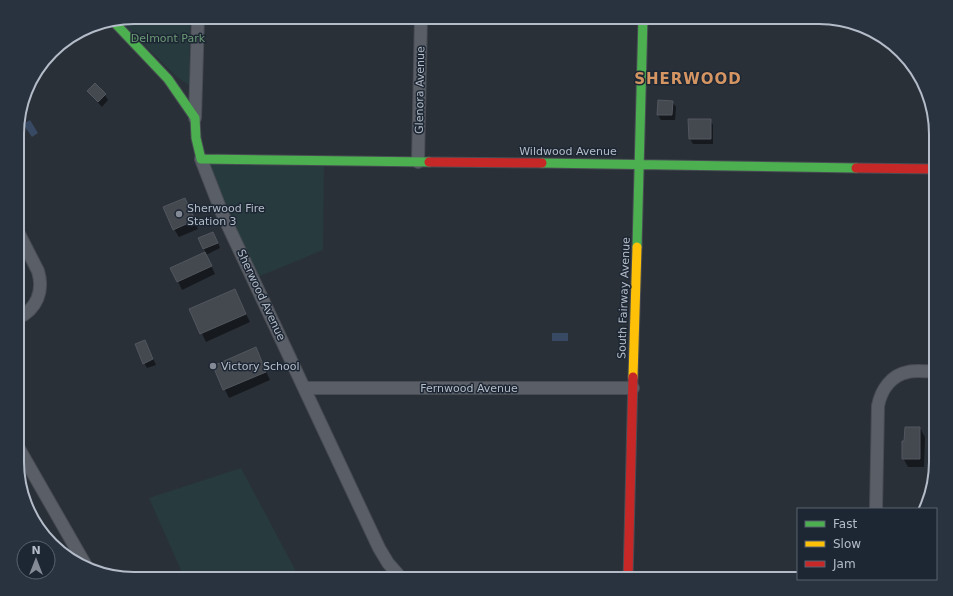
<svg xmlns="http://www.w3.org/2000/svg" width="953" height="596" font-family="'DejaVu Sans',sans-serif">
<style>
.green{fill:#273a3e}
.water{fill:#384963}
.shadow{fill:#0007}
.building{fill:#444950;stroke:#52575f}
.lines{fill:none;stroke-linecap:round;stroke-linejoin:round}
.street-casing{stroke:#484c53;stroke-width:14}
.fast-casing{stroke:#484c53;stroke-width:11}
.slow-casing{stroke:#484c53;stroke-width:11}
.jam-casing{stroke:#484c53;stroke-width:11}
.street{stroke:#5a5e66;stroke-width:12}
.fast{stroke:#4caf50;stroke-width:9}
.slow{stroke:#ffc107;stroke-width:9}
.jam{stroke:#c62828;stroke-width:9}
.poi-dot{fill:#848b96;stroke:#1d2633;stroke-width:1.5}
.labels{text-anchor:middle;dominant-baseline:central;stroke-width:3;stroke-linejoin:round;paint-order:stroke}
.park-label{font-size:11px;fill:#6b9a76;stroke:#1d2633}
.street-label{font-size:11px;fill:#b4bcc9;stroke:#1d2633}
.poi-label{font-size:11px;fill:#b4bcc9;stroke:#1d2633;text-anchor:start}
.district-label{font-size:15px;font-weight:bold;letter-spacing:1px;fill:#d59563;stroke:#1d2633}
.rim{fill:none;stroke:#b4bcc9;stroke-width:2}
</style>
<rect width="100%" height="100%" fill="#2a3038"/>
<path class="green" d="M134 17H190L189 85 177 77 119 20Z
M201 159 324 161 323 250 253 279Z
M241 468 300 579H185L149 498Z"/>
<path class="water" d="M30 120 38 133 32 137 23 124Z
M552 333H568V341H552Z"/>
<path class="shadow" d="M89 91 105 95 108 100 102 107 92 96Z
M672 102 676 107 675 120H661L658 115Z
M710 120 713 125V144H693L690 139Z
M189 207 198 229 179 237 174 229Z
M216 238 220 248 206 255 215 274 182 290 172 269 206 253 199 239Z
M234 290 250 322 206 342 191 310Z
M147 346 156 365 147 368 144 363Z
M255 349 270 380 229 398 214 367Z
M920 428 925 437 924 467H908L903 458 905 442Z"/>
<path class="building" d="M95 83 106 94 98 102 87 91Z
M658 100 673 101 672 115H657Z
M688 119H711V139H689Z
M185 198 195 220 173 230 163 207Z
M213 232 218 243 203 249 198 238Z
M205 252 212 266 177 282 170 268Z
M235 289 246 314 200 334 189 309Z
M145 340 153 359 143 364 135 344Z
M256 347 266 372 223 390 213 366Z
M905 427H920V459H902V441H904Z"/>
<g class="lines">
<defs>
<path id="street" d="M195 118 198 17
M201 159 222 213 379 548 388 563 402 579
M418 162 421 17
M18 232 38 271C44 291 37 309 18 318
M305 388H633
M18 447 85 564
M876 509 878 406C881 390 891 375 908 372 916 370 927 372 936 371"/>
<path id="fast" d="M113 21 168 79 195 118 196 138 201 159 429 162
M542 163 856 168
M637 247 643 17"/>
<path id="slow" d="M633 377 637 247"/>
<path id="jam" d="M429 162 542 163
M856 168 936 169
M628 579 633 377"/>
</defs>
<use href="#street" class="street-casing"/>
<use href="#fast" class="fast-casing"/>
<use href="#slow" class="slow-casing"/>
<use href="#jam" class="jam-casing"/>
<use href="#street" class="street"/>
<use href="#fast" class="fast"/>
<use href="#slow" class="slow"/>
<use href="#jam" class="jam"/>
</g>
<g class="poi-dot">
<circle cx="179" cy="214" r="4"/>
<circle cx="213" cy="366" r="4"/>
</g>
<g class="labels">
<g class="park-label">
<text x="168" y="38">Delmont Park</text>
</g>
<g class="street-label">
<text transform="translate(420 90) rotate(-89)">Glenora Avenue</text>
<text x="568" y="151">Wildwood Avenue</text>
<text transform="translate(261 295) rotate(65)">Sherwood Avenue</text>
<text transform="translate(624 298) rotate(-88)">South Fairway Avenue</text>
<text x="469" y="388">Fernwood Avenue</text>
</g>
<g class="poi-label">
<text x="187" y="208">Sherwood Fire<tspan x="187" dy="13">Station 3</tspan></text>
<text x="221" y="366">Victory School</text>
</g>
<g class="district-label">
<text x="688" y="79">SHERWOOD</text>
</g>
</g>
<path d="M0 0H953V596H0ZM134 24H819A110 110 0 0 1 929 134V462A110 110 0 0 1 819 572H134A110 110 0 0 1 24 462V134A110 110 0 0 1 134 24Z" fill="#29323f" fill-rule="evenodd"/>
<path class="rim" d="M134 24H819A110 110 0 0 1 929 134V462A110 110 0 0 1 819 572H134A110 110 0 0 1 24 462V134A110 110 0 0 1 134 24Z"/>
<rect x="797" y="508" width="140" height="72" fill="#1d2633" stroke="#59626f"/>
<rect x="805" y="521" width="20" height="6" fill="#4caf50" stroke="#59626f"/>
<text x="833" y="528" font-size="12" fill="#b4bcc9">Fast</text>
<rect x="805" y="541" width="20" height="6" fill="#ffc107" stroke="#59626f"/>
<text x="833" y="548" font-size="12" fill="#b4bcc9">Slow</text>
<rect x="805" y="561" width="20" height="6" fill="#c62828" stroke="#59626f"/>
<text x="833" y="568" font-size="12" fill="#b4bcc9">Jam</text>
<g transform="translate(36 560)"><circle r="19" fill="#1d2633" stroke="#59626f"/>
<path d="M0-3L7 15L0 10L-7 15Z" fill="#848b96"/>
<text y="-6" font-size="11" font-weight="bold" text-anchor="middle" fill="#b4bcc9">N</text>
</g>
</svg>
